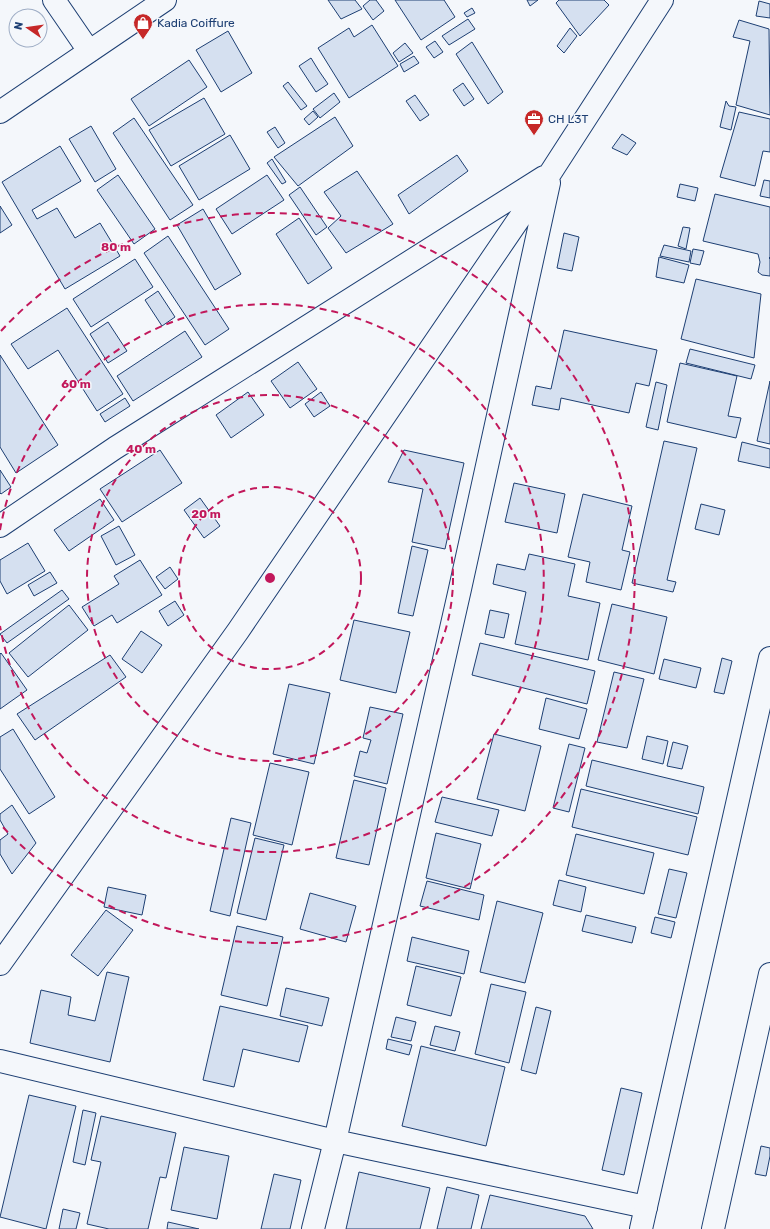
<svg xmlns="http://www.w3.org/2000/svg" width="770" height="1229" font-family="Rubik,sans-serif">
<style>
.building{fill:#d5e0f0;stroke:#1d3f73}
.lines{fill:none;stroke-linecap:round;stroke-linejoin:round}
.street-casing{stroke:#1d3f73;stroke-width:24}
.secondary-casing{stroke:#1d3f73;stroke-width:24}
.street{stroke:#f4f7fb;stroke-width:22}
.secondary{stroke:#f4f7fb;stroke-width:22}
.ring{fill:none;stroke:#c2185b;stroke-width:2;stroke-dasharray:7 5}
.labels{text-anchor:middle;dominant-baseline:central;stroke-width:3;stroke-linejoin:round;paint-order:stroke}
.poi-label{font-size:12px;fill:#1d3f73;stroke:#f4f7fb;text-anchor:start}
.centre{fill:#c2185b;stroke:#f4f7fb;stroke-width:2}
.ring-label{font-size:12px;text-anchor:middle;font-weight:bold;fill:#c2185b;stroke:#f4f7fb;stroke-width:3;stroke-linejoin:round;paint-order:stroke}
</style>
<rect width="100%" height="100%" fill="#f4f7fb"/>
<path class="building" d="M328 0H355L362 9 341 19Z
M370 0H376L384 11 373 20 363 6Z
M395 0H444L455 17 421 40Z
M527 0H538L530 6Z
M559 0H604L609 5 580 36 556 3Z
M759 1 770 4V18L756 16Z
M472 8 475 13 467 17 464 13Z
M468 19 475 29 449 45 442 36Z
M739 20 769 29 770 115 736 105 750 41 733 37Z
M372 25 398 66 349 98 318 48 349 28 354 37Z
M570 28 577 36 564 53 557 46Z
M228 31 252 73 221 92 196 50Z
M435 41 443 52 434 58 426 47Z
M472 42 503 92 488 104 456 54Z
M405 43 413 53 399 62 393 53Z
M414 56 419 63 404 72 400 64Z
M311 58 319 71 328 84 316 92 299 66Z
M189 60 207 87 149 126 131 99Z
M288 82 307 106 301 110 283 86Z
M463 83 474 99 464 106 453 90Z
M334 93 340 102 320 118 313 109Z
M415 95 429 115 420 121 406 101Z
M204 98 225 134 171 166 149 130Z
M726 101 729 106 736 107 731 130 720 127Z
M313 111 318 117 309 125 304 119Z
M739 112 770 119V152L763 151 755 186 720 177Z
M335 117 353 146 298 186 274 157Z
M134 118 193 205 170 220 113 133Z
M91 126 116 169 95 182 69 139Z
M275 127 285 143 278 148 267 132Z
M622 134 636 143 627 155 612 148Z
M230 135 250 169 199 200 179 166Z
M60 146 81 181 32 210 37 219 57 208 75 238 100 223 120 256 65 289 2 182Z
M457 155 468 171 409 214 398 195Z
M272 159 286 182 282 184 267 163Z
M357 171 393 224 346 253 328 228 341 216 324 192Z
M118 175 155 229 134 244 97 190Z
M267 175 284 200 232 234 216 209Z
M764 180 770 181V198L760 196Z
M680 184 698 188 695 201 677 197Z
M300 187 327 227 316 235 289 195Z
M715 194 770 207V257L769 258 770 259V276L762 275 758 272 760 262 758 254 703 241Z
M0 206 12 225 0 233Z
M203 209 241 274 215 290 177 225Z
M299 218 332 268 308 284 276 234Z
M683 227 690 228 686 249 678 246Z
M564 233 579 237 572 271 557 268Z
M168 236 229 329 205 345 144 253Z
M664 245 691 251 689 262 660 256Z
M693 249 704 251 700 265 690 263Z
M659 257 689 265 684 283 656 277Z
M135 259 153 287 91 327 73 299Z
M696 279 761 294 754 358 681 339Z
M158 291 175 317 162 326 145 300Z
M67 308 123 394 97 411 58 350 28 369 11 344Z
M108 322 127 351 108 363 90 334Z
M564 330 657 350 649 386 636 383 629 413 561 398 559 410 532 405 536 386 551 389Z
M185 331 202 357 133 401 117 376Z
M690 349 755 365 751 379 686 363Z
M0 355 58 445 16 473 0 447Z
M298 362 317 389 290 408 271 381Z
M680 363 737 376 728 416 741 418 736 438 667 422Z
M770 381V444L757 441Z
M656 382 667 385 658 430 646 427Z
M248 392 264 415 231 438 216 415Z
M321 392 330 406 314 417 305 404Z
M125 398 130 406 105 422 100 414Z
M664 441 697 448 667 580 676 582 673 592 632 583Z
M742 442 770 449V468L738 461Z
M160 450 182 483 122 522 100 489Z
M404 450 464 463 445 549 412 542 423 489 388 482Z
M0 470 11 487 1 494 0 493Z
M514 483 565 494 557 533 505 522Z
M583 494 632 506 622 550 630 552 621 590 586 582 590 562 568 557Z
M200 498 220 526 204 538 184 510Z
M100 499 114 520 69 551 54 530Z
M701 504 725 510 719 535 695 529Z
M119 526 135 555 116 565 101 536Z
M28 543 45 571 7 594 0 581V560Z
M412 546 428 550 413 616 398 613Z
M529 554 575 564 568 596 600 603 588 660 515 644 526 592 493 584 497 564 525 570Z
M140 560 162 595 117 623 112 615 94 626 82 607 119 584 114 576Z
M170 567 178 579 165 589 156 577Z
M50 572 57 583 34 596 28 585Z
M62 590 69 599 7 643 0 634Z
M175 601 184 615 168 626 159 611Z
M612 604 667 617 654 674 598 660Z
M69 605 88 630 28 677 9 653Z
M490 610 509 614 504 638 485 634Z
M354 620 410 632 396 693 340 680Z
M141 631 162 645 142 673 122 659Z
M480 643 595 671 587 704 472 675Z
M1 653 27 690 0 709V654Z
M110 655 126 677 35 740 17 714Z
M722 658 732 661 724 694 714 692Z
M664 659 701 668 696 688 659 679Z
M614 672 644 679 627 748 597 742Z
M289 684 330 693 314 764 273 754Z
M546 698 587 709 579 739 539 729Z
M370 707 403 714 387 784 354 776 360 751 367 753 371 740 363 738Z
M13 729 55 797 29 814 0 769V737Z
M494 734 541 746 525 811 477 799Z
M647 736 668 741 663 764 642 759Z
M673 742 688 746 682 769 667 766Z
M569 744 585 748 569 812 553 808Z
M592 760 704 787 698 814 586 786Z
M270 763 309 772 292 845 253 835Z
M354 780 386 788 369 865 336 858Z
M581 789 697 817 688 855 572 827Z
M442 797 499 810 492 836 435 822Z
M12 805 36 843 12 874 0 854V840L8 834 0 820V814Z
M231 818 251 823 230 916 210 911Z
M436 833 481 844 470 889 426 878Z
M576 834 654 853 644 894 566 875Z
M255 838 284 845 266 920 237 913Z
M669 869 687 873 676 918 658 914Z
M559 880 586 887 581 912 553 905Z
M427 881 484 895 479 920 420 906Z
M108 887 146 895 142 915 104 907Z
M310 893 356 906 346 942 300 929Z
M497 901 543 913 525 983 480 972Z
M106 910 133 930 98 976 71 955Z
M586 915 636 927 632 943 582 931Z
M655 917 675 922 671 938 651 933Z
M237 926 283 937 267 1006 221 995Z
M412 937 469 951 464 974 407 961Z
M416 966 461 977 451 1016 407 1005Z
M107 972 129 977 110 1062 30 1043 41 990 71 997 68 1015 95 1021Z
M491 984 526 992 509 1063 475 1054Z
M286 988 329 998 322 1026 280 1016Z
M220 1006 308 1026 299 1062 243 1049 234 1087 203 1080Z
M536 1007 551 1011 536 1074 521 1070Z
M396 1017 416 1022 411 1041 391 1037Z
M435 1026 460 1032 455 1051 430 1045Z
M388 1039 412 1045 409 1055 386 1049Z
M421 1046 505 1067 486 1146 402 1126Z
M621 1088 642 1093 624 1175 602 1170Z
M29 1095 76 1106 46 1229 0 1217Z
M83 1110 96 1113 85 1165 73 1162Z
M101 1116 176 1133 166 1178 160 1177 148 1229H109L87 1224 101 1162 91 1160Z
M761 1146 770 1148V1156L766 1176 755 1174Z
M184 1147 229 1156 217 1219 171 1210Z
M359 1172 430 1188 420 1229H346Z
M274 1174 301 1180 290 1229H261Z
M447 1187 479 1195 471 1229H437Z
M490 1195 585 1216 593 1229H481Z
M63 1209 80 1213 76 1229H59Z
M168 1222 199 1229H167Z"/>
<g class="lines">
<defs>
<path id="street" d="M54 0 89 51
M0 526 115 448 544 177
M0 964 238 631 551 172 662 0
M0 1061 335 1141 646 1207
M313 1229 335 1141 460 589 549 183"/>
<path id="secondary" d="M0 112 165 0
M641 1229 770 658
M713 1229 770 974"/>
</defs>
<use href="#street" class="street-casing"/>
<use href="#secondary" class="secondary-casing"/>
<use href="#street" class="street"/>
<use href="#secondary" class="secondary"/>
</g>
<g class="ring">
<circle cx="270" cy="578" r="91"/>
<circle cx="270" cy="578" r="183"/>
<path d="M0 530A274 274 0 1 1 0 626"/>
<path d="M1 331A365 365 0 1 1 1 825"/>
</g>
<defs>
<symbol id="shop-pin" viewBox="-11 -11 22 30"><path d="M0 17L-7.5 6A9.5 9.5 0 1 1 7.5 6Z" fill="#c62828" stroke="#f4f7fb"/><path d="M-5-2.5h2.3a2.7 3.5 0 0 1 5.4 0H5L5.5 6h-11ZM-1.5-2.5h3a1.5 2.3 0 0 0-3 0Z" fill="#fff"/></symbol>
<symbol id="office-pin" viewBox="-11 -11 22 30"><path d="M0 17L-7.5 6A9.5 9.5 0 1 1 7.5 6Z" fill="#c62828" stroke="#f4f7fb"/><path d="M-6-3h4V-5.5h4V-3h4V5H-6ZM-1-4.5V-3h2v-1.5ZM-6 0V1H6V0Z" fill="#fff"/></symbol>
</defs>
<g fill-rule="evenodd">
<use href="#shop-pin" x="132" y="12" width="22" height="30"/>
<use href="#office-pin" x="523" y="108" width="22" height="30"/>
</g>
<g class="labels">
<g class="poi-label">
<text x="157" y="23">Kadia Coiffure</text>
<text x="548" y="119">CH L3T</text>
</g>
</g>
<circle cx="270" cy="578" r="6" class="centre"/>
<g class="ring-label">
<text x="116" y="251">80 m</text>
<text x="76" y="388">60 m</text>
<text x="141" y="453">40 m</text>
<text x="206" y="518">20 m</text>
</g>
<g transform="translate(28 28) rotate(283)"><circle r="19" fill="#f4f7fb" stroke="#9eadc5"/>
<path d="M0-3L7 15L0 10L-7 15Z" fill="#c62828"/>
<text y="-6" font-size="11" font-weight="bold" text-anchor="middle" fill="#1d3f73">N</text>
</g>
</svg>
